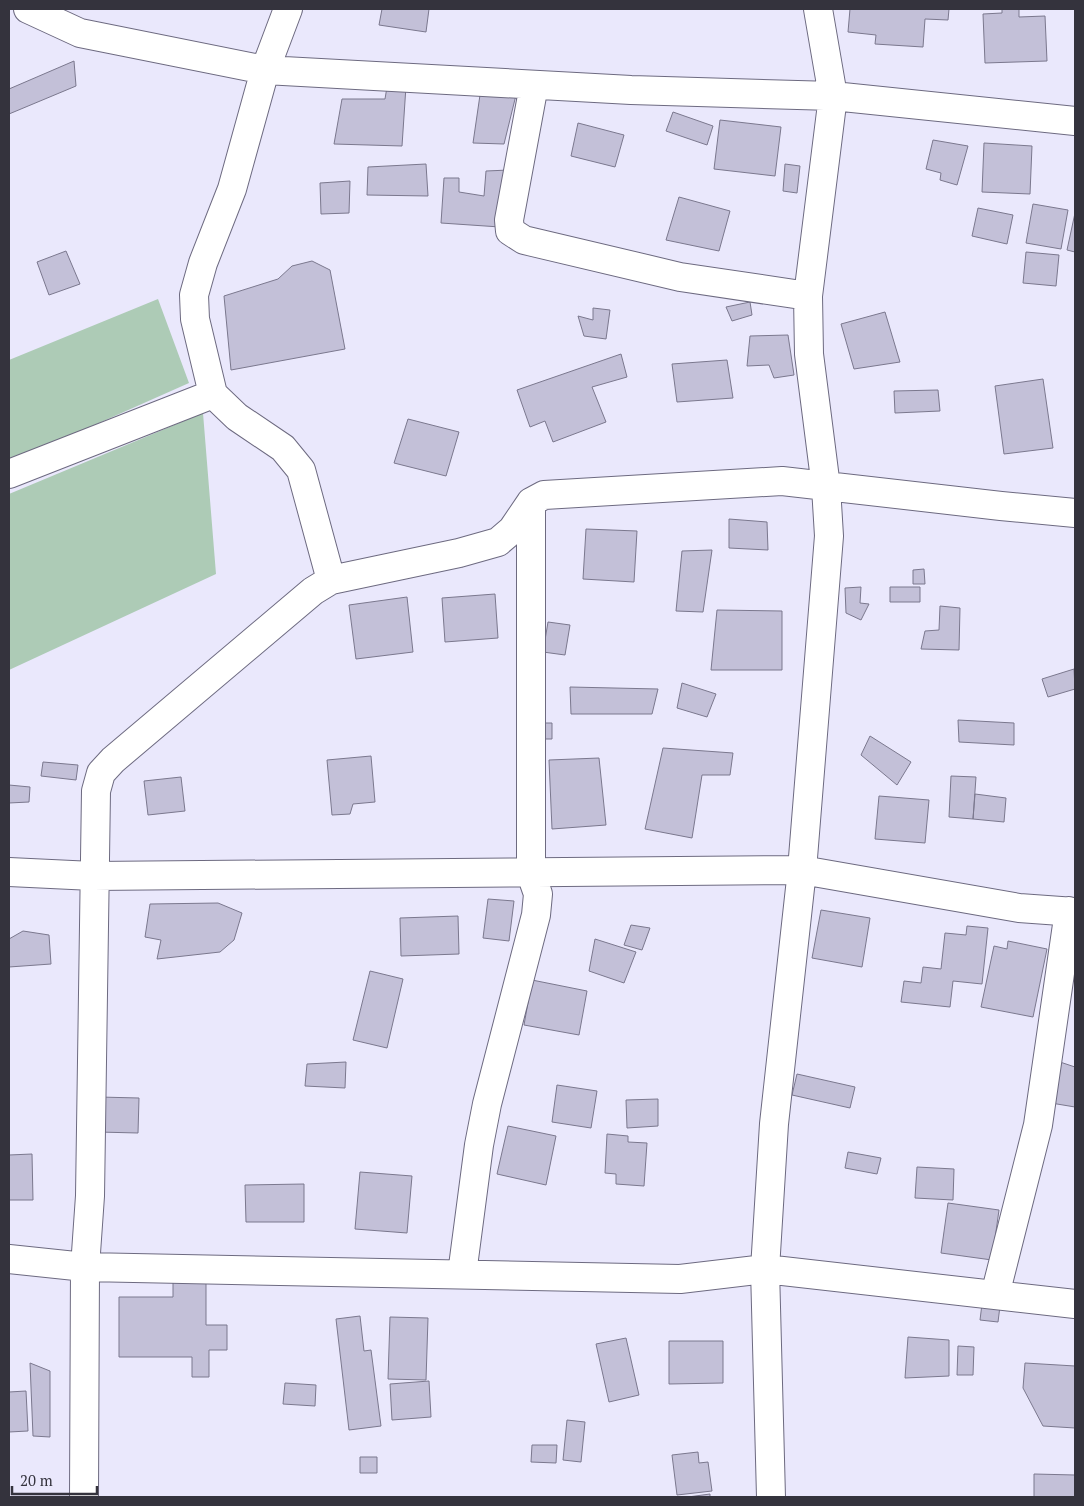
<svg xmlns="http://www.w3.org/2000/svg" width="1084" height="1506" font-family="'PT Serif',serif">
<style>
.green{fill:#adcbb6}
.building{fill:#c3c0d8;stroke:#7b788e}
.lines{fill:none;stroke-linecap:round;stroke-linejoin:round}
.street-casing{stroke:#6d6a80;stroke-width:30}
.street{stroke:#fff;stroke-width:28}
</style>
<rect width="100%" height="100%" fill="#eae8fc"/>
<path class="green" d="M158 299 189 383 9 463V360Z
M203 413 216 574 9 670V494Z"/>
<path class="building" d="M382 9H429L426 32 379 25Z
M850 9H949L948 20 925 19 923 47 875 44 876 35 848 32Z
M1002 9H1019V17L1045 16 1047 61 985 63 983 14 1002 13Z
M74 61 76 86 9 114V89Z
M406 86 402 146 334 144 342 99H385L387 87Z
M480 95H516L504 144 473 143Z
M673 112 713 126 707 145 666 131Z
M720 120 781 127 775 176 714 169Z
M578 123 624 135 615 167 571 156Z
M933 140 968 146 957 185 940 180 941 173 926 169Z
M984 143 1032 146 1030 194 982 192Z
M426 164 428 196 367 195 368 167Z
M785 164 800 166 797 193 783 191Z
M509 170 500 227 441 223 444 178H459V192L484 196 486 171Z
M350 181 349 213 321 214 320 183Z
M679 197 730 211 719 251 666 240Z
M1033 204 1068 210 1061 249 1026 243Z
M978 208 1013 215 1007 244 972 236Z
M1075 213V252L1067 250Z
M66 251 80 284 49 295 37 262Z
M1026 252 1059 255 1056 286 1023 283Z
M312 261 330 270 345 349 231 370 224 296 278 279 292 266Z
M750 302 752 315 732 321 726 307Z
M593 308 610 310 606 339 584 336 578 316 593 320Z
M885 312 900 362 854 369 841 324Z
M788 335 794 375 774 378 769 365 747 366 750 336Z
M621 354 627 377 592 387 606 422 553 442 545 421 530 427 517 390Z
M727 360 733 398 677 402 672 364Z
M1043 379 1053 448 1004 454 995 386Z
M938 390 940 411 895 413 894 391Z
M408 419 459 432 446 476 394 463Z
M729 519 767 522 768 550 729 548Z
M586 529 637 531 634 582 583 579Z
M712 550 703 612 676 611 682 551Z
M924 569 925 584H913V570Z
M861 587 860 603 869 604 861 620 846 613 845 588Z
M890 587H920V602H890Z
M495 594 498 638 445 642 442 598Z
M407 597 413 652 356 659 349 605Z
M940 606 960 608 959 650 921 649 925 631 939 630Z
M717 610 782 611V670H711Z
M548 622 570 625 565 655 543 652Z
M1074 669 1075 689 1048 697 1042 679Z
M682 683 716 694 707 717 677 708Z
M570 687 658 689 652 714H571Z
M958 720 1014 723V745L959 742Z
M536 723H552V739H535Z
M870 736 911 762 897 785 861 755Z
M663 748 733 753 730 775H702L692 838 645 829Z
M371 756 375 802 353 804 350 814 332 815 327 760Z
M599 758 606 825 552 829 549 760Z
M43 762 78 765 76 780 41 776Z
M951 776 976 777 973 819 949 817Z
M181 777 185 811 148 815 144 781Z
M9 785 30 787 29 802 9 803Z
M975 794 1006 798 1004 822 973 819Z
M879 796 929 800 925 843 875 839Z
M488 899 514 901 509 941 483 938Z
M218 903 242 913 234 940 220 952 157 959 161 940 145 937 150 904Z
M821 910 870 918 862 967 812 958Z
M458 916 459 954 401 956 400 918Z
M631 925 650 928 642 950 624 945Z
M967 926 988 928 982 984 953 981 950 1007 901 1002 904 981 921 983 923 967 941 969 945 933 966 935Z
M23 931 49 935 51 964 9 967V939Z
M595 939 636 952 624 983 589 971Z
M1008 941 1047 949 1033 1017 981 1007 994 946 1007 949Z
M370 971 403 979 387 1048 353 1040Z
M532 980 587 991 579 1035 524 1025Z
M1057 1061 1075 1067V1107L1051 1103Z
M346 1062 345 1088 305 1086 307 1064Z
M797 1074 855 1087 850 1108 792 1095Z
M557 1085 597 1091 591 1128 552 1122Z
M99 1097 139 1098 138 1133 98 1132Z
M658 1099V1126L627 1128 626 1100Z
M508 1126 556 1136 546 1185 497 1174Z
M607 1134 628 1136V1142L647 1143 644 1186 616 1184V1174L605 1173Z
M848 1152 881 1158 877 1174 845 1168Z
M32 1154 33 1200H9V1155Z
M917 1167 954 1169 953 1200 915 1198Z
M360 1172 412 1176 407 1233 355 1229Z
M304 1184V1222H246L245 1185Z
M948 1203 999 1210 992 1260 941 1253Z
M173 1280H206V1325H227V1350H209V1377H192V1357H119V1297H173Z
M982 1304 1000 1306 998 1322 980 1320Z
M360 1316 364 1351 371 1350 381 1426 349 1430 336 1319Z
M390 1317 428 1318 426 1380 388 1379Z
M908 1337 949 1340V1376L905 1378Z
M626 1338 639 1395 609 1402 596 1344Z
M669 1341H723V1383L669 1384Z
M958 1346 974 1347 973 1375H957Z
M30 1363 50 1371V1437L33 1436Z
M1025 1363 1075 1366V1428L1043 1426 1023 1388Z
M429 1381 431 1417 392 1420 390 1384Z
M285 1383 316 1385 315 1406 283 1404Z
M26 1391 28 1431 9 1432V1392Z
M567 1420 585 1422 581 1462 563 1460Z
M532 1445H557L556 1463 531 1462Z
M698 1452 699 1463 708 1462 712 1491 677 1495 672 1455Z
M360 1457H377V1473H360Z
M1034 1474 1075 1475V1497H1034Z
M710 1494V1497H688Z"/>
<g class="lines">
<defs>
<path id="street" d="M28 9 80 33 265 70 631 90 833 96 1075 121
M288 9 265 70 232 189 203 263 194 295 195 319 213 394 237 417 283 448 301 470 331 580
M534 85 509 220 510 231 524 240 680 277 808 296
M9 474 213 394
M9 872 93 876 802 870 1019 908 1075 912
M9 1259 85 1267 680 1279 765 1269 1075 1304
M462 1274 479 1145 487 1104 536 915 538 894 531 874V502
M995 1295 1038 1125 1069 911
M84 1497 85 1267 90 1196 96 791 101 773 113 760 313 591 331 580 459 553 498 542 512 530 531 502 544 495 782 481 1001 506 1075 513
M771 1497 765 1269 774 1124 802 870 829 536 826 487 809 354 808 296 833 96 818 9"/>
</defs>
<use href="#street" class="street-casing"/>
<use href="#street" class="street"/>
</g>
<rect width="1084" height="1506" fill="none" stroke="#34333d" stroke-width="20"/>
<path d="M12 1486v8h85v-8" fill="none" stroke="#34333d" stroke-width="2.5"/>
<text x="20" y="1486" font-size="15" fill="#34333d" stroke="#eae8fc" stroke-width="4" paint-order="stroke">20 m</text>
</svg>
